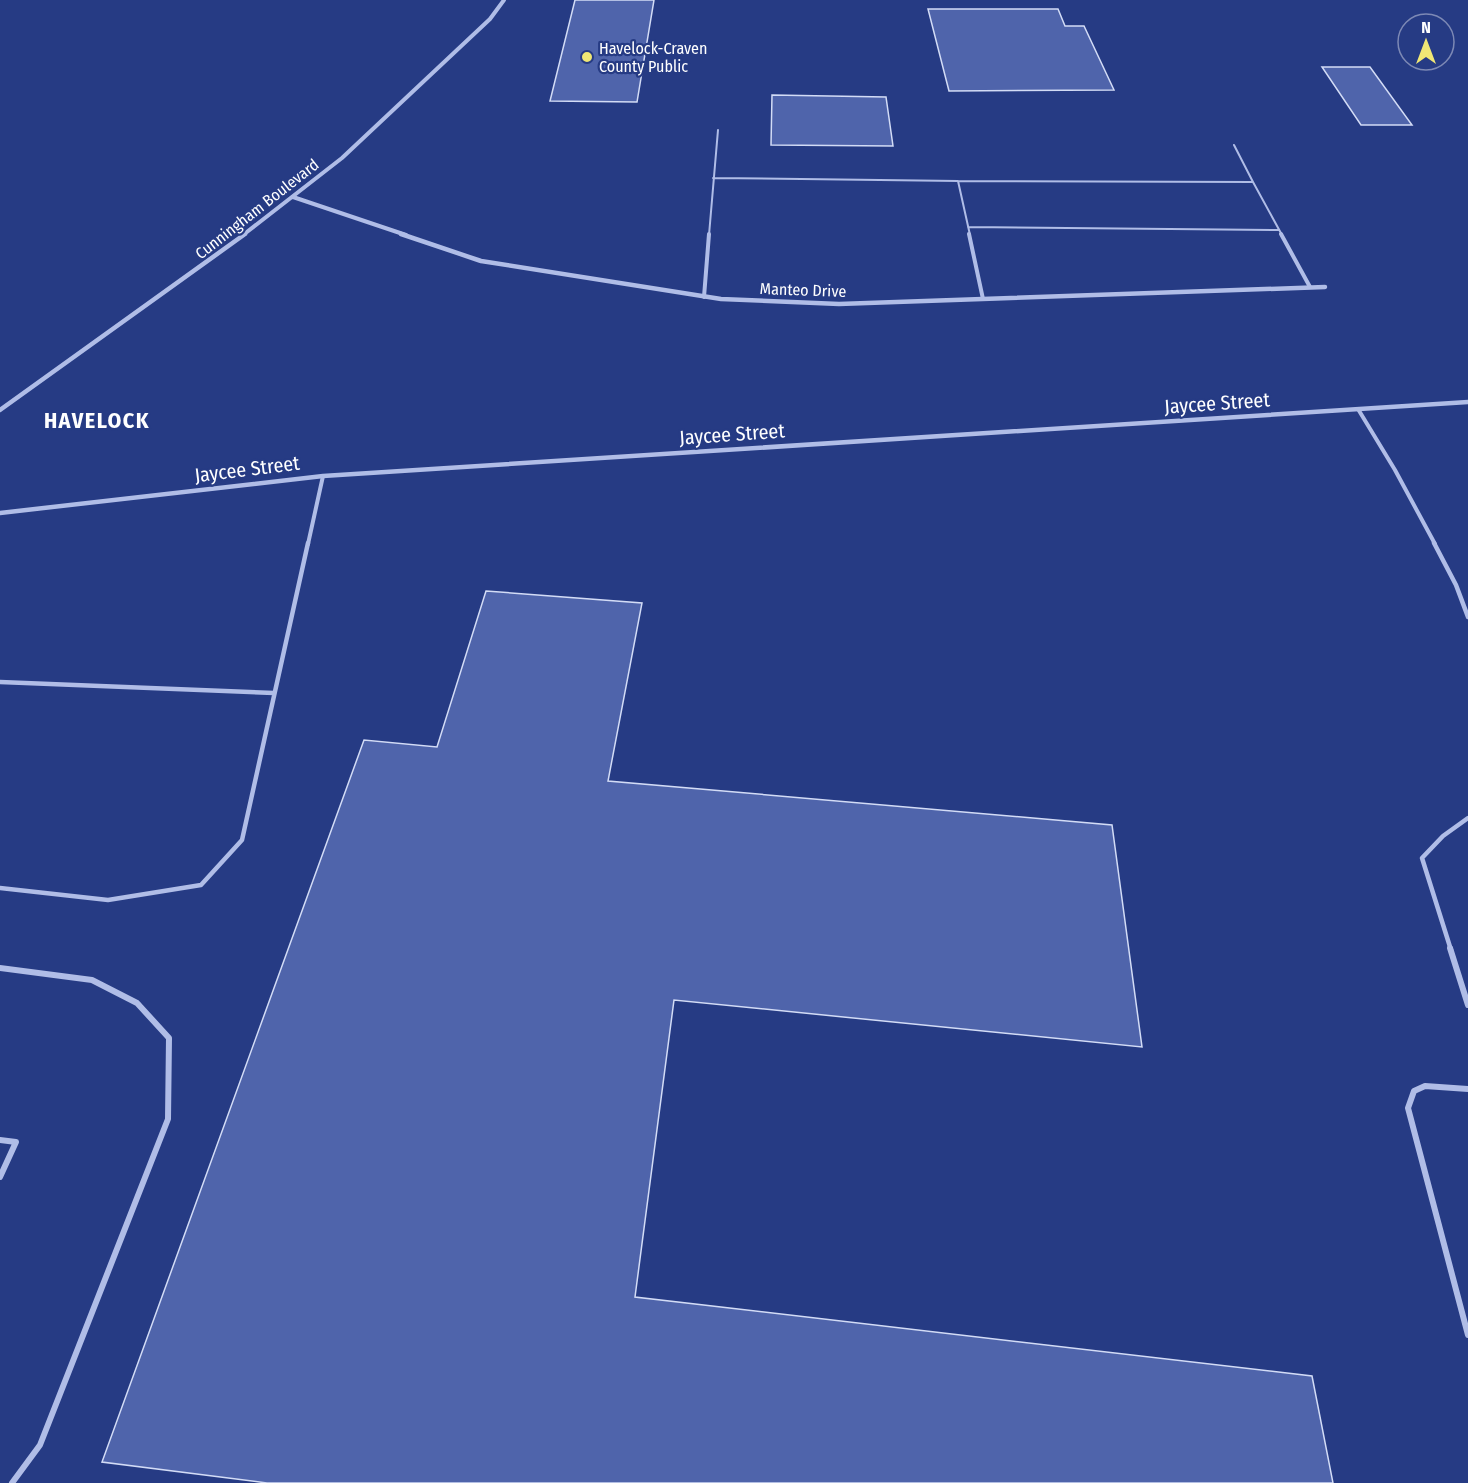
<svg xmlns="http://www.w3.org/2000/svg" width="1468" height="1483" font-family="'Fira Sans Condensed',sans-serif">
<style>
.building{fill:#4f64ab;stroke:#d3dcf6;stroke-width:1.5}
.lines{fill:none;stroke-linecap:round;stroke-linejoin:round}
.service-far3{stroke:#b0bde7;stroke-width:2}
.service-far2{stroke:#b0bde7;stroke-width:4}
.service-far1{stroke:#b0bde7;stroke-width:4.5}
.service{stroke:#b0bde7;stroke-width:6}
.minor-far1{stroke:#b0bde7;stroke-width:4}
.minor{stroke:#b0bde7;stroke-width:4.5}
.poi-dot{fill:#f0e775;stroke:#263b84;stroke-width:2}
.labels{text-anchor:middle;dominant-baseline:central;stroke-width:4.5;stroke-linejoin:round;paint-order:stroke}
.far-poi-label{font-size:16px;fill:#fff;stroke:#263b84;text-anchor:start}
.far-street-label{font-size:16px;fill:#fff;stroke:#263b84}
.street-label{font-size:20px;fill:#fff;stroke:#263b84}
.far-district-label{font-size:22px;font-weight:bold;letter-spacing:1.5px;fill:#fff;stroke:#263b84}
</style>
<rect width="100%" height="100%" fill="#263b84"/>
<path class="building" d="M575 0H654L637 102 550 101Z
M928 9H1058L1065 26H1084L1114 90 949 91Z
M1322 67H1370L1412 125H1361Z
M772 95 886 97 893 146 771 145Z
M486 591 642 603 608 781 1112 825 1142 1047 674 1000 635 1297 1312 1376 1333 1483H267L102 1462 364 740 437 747Z"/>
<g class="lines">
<path class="service-far3" d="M1234 145 1253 182
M713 178 958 181 970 235
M958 181 1253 182 1282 235
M968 227 1279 230
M709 235 718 130"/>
<path class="service-far2" d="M969 234 983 299
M1281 234 1310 287
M704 297 709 234
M1358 409 1395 470 1435 544
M308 544 323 476"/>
<path class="service-far1" d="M1434 543 1456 585 1468 617
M0 682 274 693
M0 888 108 900 201 885 242 840 308 543
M1451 950 1422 858 1443 836 1468 818"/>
<path class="service" d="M1450 948 1468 1005
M0 968 92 980 137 1003 169 1038 168 1119 40 1445 12 1483
M1468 1089 1425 1086 1414 1091 1408 1108 1468 1335
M0 1140 16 1142 0 1177"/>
<path class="minor-far1" d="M293 197 406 235
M243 235 342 158 490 19 504 0"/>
<path class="minor" d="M401 234 481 261 721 299 839 304 1325 287
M0 410 245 234
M0 513 323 476 1468 402"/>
</g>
<circle class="poi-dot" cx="587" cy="57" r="6"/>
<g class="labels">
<g class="far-poi-label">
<text x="599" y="48">Havelock-Craven<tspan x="599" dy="18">County Public</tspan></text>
</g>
<g class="far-street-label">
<text transform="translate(257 209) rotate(-38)">Cunningham Boulevard</text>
<text transform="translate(803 290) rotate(2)">Manteo Drive</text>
</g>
<g class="street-label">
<text transform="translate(1217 403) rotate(-4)">Jaycee Street</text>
<text transform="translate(732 434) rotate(-4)">Jaycee Street</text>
<text transform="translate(247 469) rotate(-7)">Jaycee Street</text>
</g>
<g class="far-district-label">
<text x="97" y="420">HAVELOCK</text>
</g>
</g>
<g transform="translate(1426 42)"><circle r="28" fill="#263b84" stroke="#7d89b5" stroke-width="1.5"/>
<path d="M0-4.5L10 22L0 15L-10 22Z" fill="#f0e775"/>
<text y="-9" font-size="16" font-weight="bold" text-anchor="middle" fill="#ffffff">N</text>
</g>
</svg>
